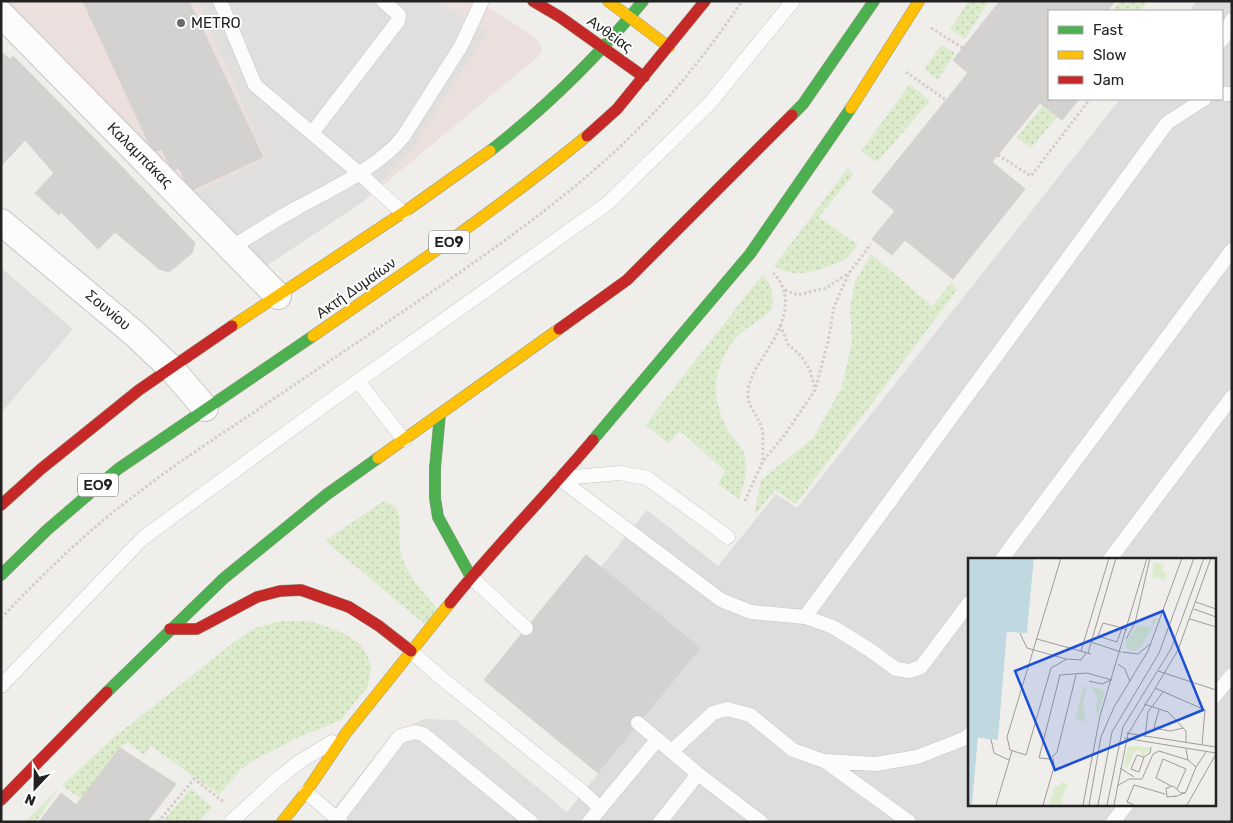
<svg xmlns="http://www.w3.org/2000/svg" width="1233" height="823" font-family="Rubik,sans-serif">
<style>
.commercial{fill:#ece0de}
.grass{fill:url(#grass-dots)}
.parking{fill:#e0dfde}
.pier{fill:#dedddd;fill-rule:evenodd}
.building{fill:#d4d2d0;stroke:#d3d0cc}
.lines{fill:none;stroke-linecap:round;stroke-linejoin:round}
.lane-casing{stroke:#c7c6c5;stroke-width:15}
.street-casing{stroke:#c7c6c5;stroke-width:28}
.fast-casing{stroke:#979983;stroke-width:12}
.slow-casing{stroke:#979983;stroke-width:12}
.jam-casing{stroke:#979983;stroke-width:12}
.path{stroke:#d7cbc9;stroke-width:3;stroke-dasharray:2.5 2.5;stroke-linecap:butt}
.lane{stroke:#fdfcfc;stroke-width:14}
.street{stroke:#fdfcfc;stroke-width:26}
.fast{stroke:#4caf50;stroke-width:11}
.slow{stroke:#ffc107;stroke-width:11}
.jam{stroke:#c62828;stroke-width:11}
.poi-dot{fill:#6a6968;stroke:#fff;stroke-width:2}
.labels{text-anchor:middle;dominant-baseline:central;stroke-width:4;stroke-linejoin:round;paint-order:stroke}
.shield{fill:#fff;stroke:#646464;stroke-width:1}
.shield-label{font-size:14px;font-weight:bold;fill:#222}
.poi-label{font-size:15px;fill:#222;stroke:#fff;text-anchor:start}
.street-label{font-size:15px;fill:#222;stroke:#fff}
.inset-river{fill:none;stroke:#c0d9e0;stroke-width:2.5}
.inset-road{fill:none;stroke:#9d9c9b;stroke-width:1}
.view{fill:#1d4ed8;fill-opacity:0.15;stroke:#1d4ed8;stroke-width:2.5}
.inset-edge{fill:none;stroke:#222;stroke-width:2.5}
</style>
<defs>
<pattern id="grass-dots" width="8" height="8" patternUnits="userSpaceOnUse" patternTransform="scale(1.25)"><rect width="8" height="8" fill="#dcebcc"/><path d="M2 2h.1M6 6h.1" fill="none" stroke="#bcc9af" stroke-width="1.8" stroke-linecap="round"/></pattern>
</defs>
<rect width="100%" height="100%" fill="#efeeeb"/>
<path class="commercial" d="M5 1H477L534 36 542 48 539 56 364 201 266 266Z"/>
<path class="grass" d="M969 1H989L965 39 950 29Z
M1120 1H1143L1146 4 1140 11H1111Z
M941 45 955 53 938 79 924 70Z
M910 84 930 101 877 162 861 151Z
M1043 106 1057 117 1031 148 1017 137Z
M848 168 853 175 819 217 858 245 845 260 819 270 797 274 784 271 774 266Z
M871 254 932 306 951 283 957 290 796 504 775 490 754 516 761 480 813 438 841 389 852 344 850 308 855 282Z
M762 275C773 285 773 294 772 309 761 320 743 329 734 340 712 369 711 398 728 430 734 441 745 447 746 462 747 475 743 487 739 499L718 484 725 471 680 431 668 443 645 425Z
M382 502C389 503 395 504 398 512 401 521 399 536 400 547 403 572 421 590 438 609L426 625 325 541Z
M280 621H302L317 623 341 632 356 641 362 646 368 657 371 667 368 686 341 720 301 736 256 759 241 769 219 795 151 746 144 755 128 742 120 748 81 799 62 785 112 739 238 639 255 628Z
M58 789 36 822H25Z
M191 789 212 807 199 822H162Z"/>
<path class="parking" d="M198 1H437L487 32 413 148 364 201 266 266 193 194 266 158Z
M1 268 73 329 1 413Z
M424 719 456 720 567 812 559 822H323L392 734Z"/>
<path class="pier" d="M1197 1H1232V822H559L700 648 601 567 647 510 718 566 776 494 797 508 1120 99H1222V11H1189ZM969 559H1214V804H969Z"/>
<path class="building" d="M83 1H189L263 157 190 191 179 168 172 171 162 149 153 152Z
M1000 1H1115L1107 11H1049V99H1079L1062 120 1040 103 992 162 1025 189 953 279 905 240 892 255 872 239 895 211 872 192 968 73 953 60Z
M1 52 10 59 1 74Z
M13 56 91 135 54 173 25 140 1 117V74Z
M1 117 25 140 1 166Z
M91 135 195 243 192 253 169 272 159 269 115 232 54 173Z
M54 173 115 232 98 249 61 212 59 215 35 193Z
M586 555 700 648 598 773 484 680Z
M120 748 176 784 147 822H39L61 793 76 805Z"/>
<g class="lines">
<defs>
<path id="lane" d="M220 1 255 85 359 173 403 213
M1222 40 1232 20
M1222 94H1232
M312 133 398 21 399 15 383 1
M231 248C253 234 275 220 297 208 331 189 379 167 403 137L461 46 482 1
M358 381 404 440
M563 478 620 473 647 478 728 537
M560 479 721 600 751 612 805 617 833 627 870 650 896 669 909 671 921 667 969 603
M1002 559 1232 250
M1110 559 1232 397
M471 577 526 628
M805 617 1167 123 1204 99
M411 651 440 677 583 792 600 808
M1 686 143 538 330 401 608 203 710 103 793 1
M1214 697 1232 675
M638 723 698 774 761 822
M672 751 713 713 727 709 750 715 793 750 824 761 876 764 917 757 966 738 969 735
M825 761 909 822
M306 792 341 822
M337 819 400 736 415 732 423 734 531 822
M231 822 274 782 299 762 332 742
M589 822 657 740
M660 822 698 774
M1113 822 1127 804"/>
<path id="street" d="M1 14 278 296
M1 222 135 334 171 368 205 408"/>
<path id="fast" d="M792 115 803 104 874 1
M490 151C549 105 596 59 643 1
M440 414 435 468V498L438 517 471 577
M593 440 750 254 851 108
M1 575 47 530 118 469 313 336
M107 692 223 579 326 495 378 458"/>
<path id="slow" d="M608 1 669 47
M851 108 919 1
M232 326 410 208 490 151
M313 336C406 272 499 208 587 136
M378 458 559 329
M282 822 306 792 346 733 450 603"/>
<path id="jam" d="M533 1 560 17 644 77
M587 136 617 109 705 1
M559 329 627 280 792 115
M1 505 41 469 139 390 232 326
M450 603C495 547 546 496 593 440
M170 629H197L257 597 280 591 301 590 349 607 379 626 411 651
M1 800 107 692"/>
</defs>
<use href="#lane" class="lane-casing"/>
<use href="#street" class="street-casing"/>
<use href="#fast" class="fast-casing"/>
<use href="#slow" class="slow-casing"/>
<use href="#jam" class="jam-casing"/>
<path class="path" d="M931 28 963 48
M906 72 946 100
M998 155 1031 176 1090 99
M785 290 798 295 826 288 849 273
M780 325 788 344 801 356 810 370 815 389
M763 460C762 450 764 439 762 429 758 415 747 408 748 391 750 374 762 360 770 346 785 322 795 292 771 271
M745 501 763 461 784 436 815 390 828 342 834 307 849 273 871 244
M1 618C44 573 88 530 138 493 174 465 212 440 250 415 320 367 390 321 459 273 523 228 586 182 641 126 679 88 712 46 742 1
M158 822 194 779 225 803"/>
<use href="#lane" class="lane"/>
<use href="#street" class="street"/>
<use href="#fast" class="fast"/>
<use href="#slow" class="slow"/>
<use href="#jam" class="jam"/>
</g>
<circle class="poi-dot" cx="181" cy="23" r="5"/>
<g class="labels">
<g class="shield">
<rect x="429" y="230.5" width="40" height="23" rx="4"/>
<rect x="78" y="473.5" width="40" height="23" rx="4"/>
</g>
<g class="shield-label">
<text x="449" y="242">ΕΟ9</text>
<text x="98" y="485">ΕΟ9</text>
</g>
<g class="poi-label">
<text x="191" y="23">METRO</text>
</g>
<g class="street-label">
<text transform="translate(610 34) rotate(35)">Ανθείας</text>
<text transform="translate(140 155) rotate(45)">Καλαμπάκας</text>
<text transform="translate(356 288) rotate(-35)">Ακτή Δυμαίων</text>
<text transform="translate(108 310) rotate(40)">Σουνίου</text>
</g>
</g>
<g transform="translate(968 558)">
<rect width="248" height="248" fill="#efeeeb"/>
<path d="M186 4 196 6 194 13 199 15 197 22 184 19ZM186 60 189 61 173 89 167 93 159 91 157 85 170 67 183 69ZM119 127 115 146 118 164 108 161 107 164 115 130ZM122 128 137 133 130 156 127 153 130 140ZM160 188 180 189 182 192 175 197 169 192 166 194 159 210 156 209ZM93 224 100 226 93 242 95 246 81 247 87 227 92 228Z" fill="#dcebcc"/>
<path d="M0 0H66L59 76 39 74 30 182 10 180 4 247H0Z" fill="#c0d9e0"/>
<path d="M66 0 62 76 42 77 32 182 13 183 4 247 10 180 30 182 39 74 59 75Z" fill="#efeeeb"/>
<path class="inset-river" d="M22 0 26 25 51 73M27 0 30 24 48 65M31 0 34 23 50 70M36 0 49 65M41 0 52 72"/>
<path class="inset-road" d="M93 0 39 179 42 192 58 197 83 110 99 101 113 102 118 95M228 44 248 51M226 51 248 59M222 61 248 69M154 70 149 84 130 78 135 65 154 70 159 72M52 75 59 90 98 101M69 81 123 96M158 81 167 65 182 0M123 84 153 94M113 93 141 0M154 94 170 96 182 86M120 95 148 0M150 106 157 111 162 124M190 113 248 132M108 117 89 194 82 201 71 200 92 117 119 115 144 122M121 123 134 126 143 122M187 130 237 152 234 187M176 146 200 154 218 173V184M191 151 186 170 202 173 215 170M158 175 248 189M177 179 180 154 195 134M156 180 248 195M23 181 26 195 41 202M218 191 220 202 228 209M176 199 171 214 163 211 169 197 176 199 182 195 183 189M152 210 166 219M149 228 161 221H174L185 196 191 193 220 202M203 228 188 220 195 201 218 211 209 231M208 238 199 239 198 230 205 228 213 235H217M207 239 218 234 228 209 238 194M28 247 44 193M75 247 86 209 85 200M115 247 132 158 179 0M121 247 133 179 146 149 180 93 214 0M130 247 144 174 191 95 226 0M139 247 155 169 203 91 236 0M146 247 160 176 210 92 243 0M166 247 159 244 166 227 197 236M219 247 248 196"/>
<path class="view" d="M195 53 235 152 87 212 47 113Z"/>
<rect width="248" height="248" class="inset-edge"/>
</g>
<rect width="1233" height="823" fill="none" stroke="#222222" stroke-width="5"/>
<rect x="1048" y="10" width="175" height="90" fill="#ffffff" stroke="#a7a7a7"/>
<rect x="1058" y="26" width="25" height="8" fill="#4caf50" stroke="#a7a7a7"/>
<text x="1093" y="35" font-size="15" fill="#222222">Fast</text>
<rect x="1058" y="51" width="25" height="8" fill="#ffc107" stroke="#a7a7a7"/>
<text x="1093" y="60" font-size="15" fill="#222222">Slow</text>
<rect x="1058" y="76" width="25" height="8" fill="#c62828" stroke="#a7a7a7"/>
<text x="1093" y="85" font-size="15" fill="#222222">Jam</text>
<g transform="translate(35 788) rotate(202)" stroke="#ffffff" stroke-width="4" paint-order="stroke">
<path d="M0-4L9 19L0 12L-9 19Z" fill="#222222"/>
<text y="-8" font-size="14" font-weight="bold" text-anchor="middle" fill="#222222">N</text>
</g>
</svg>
